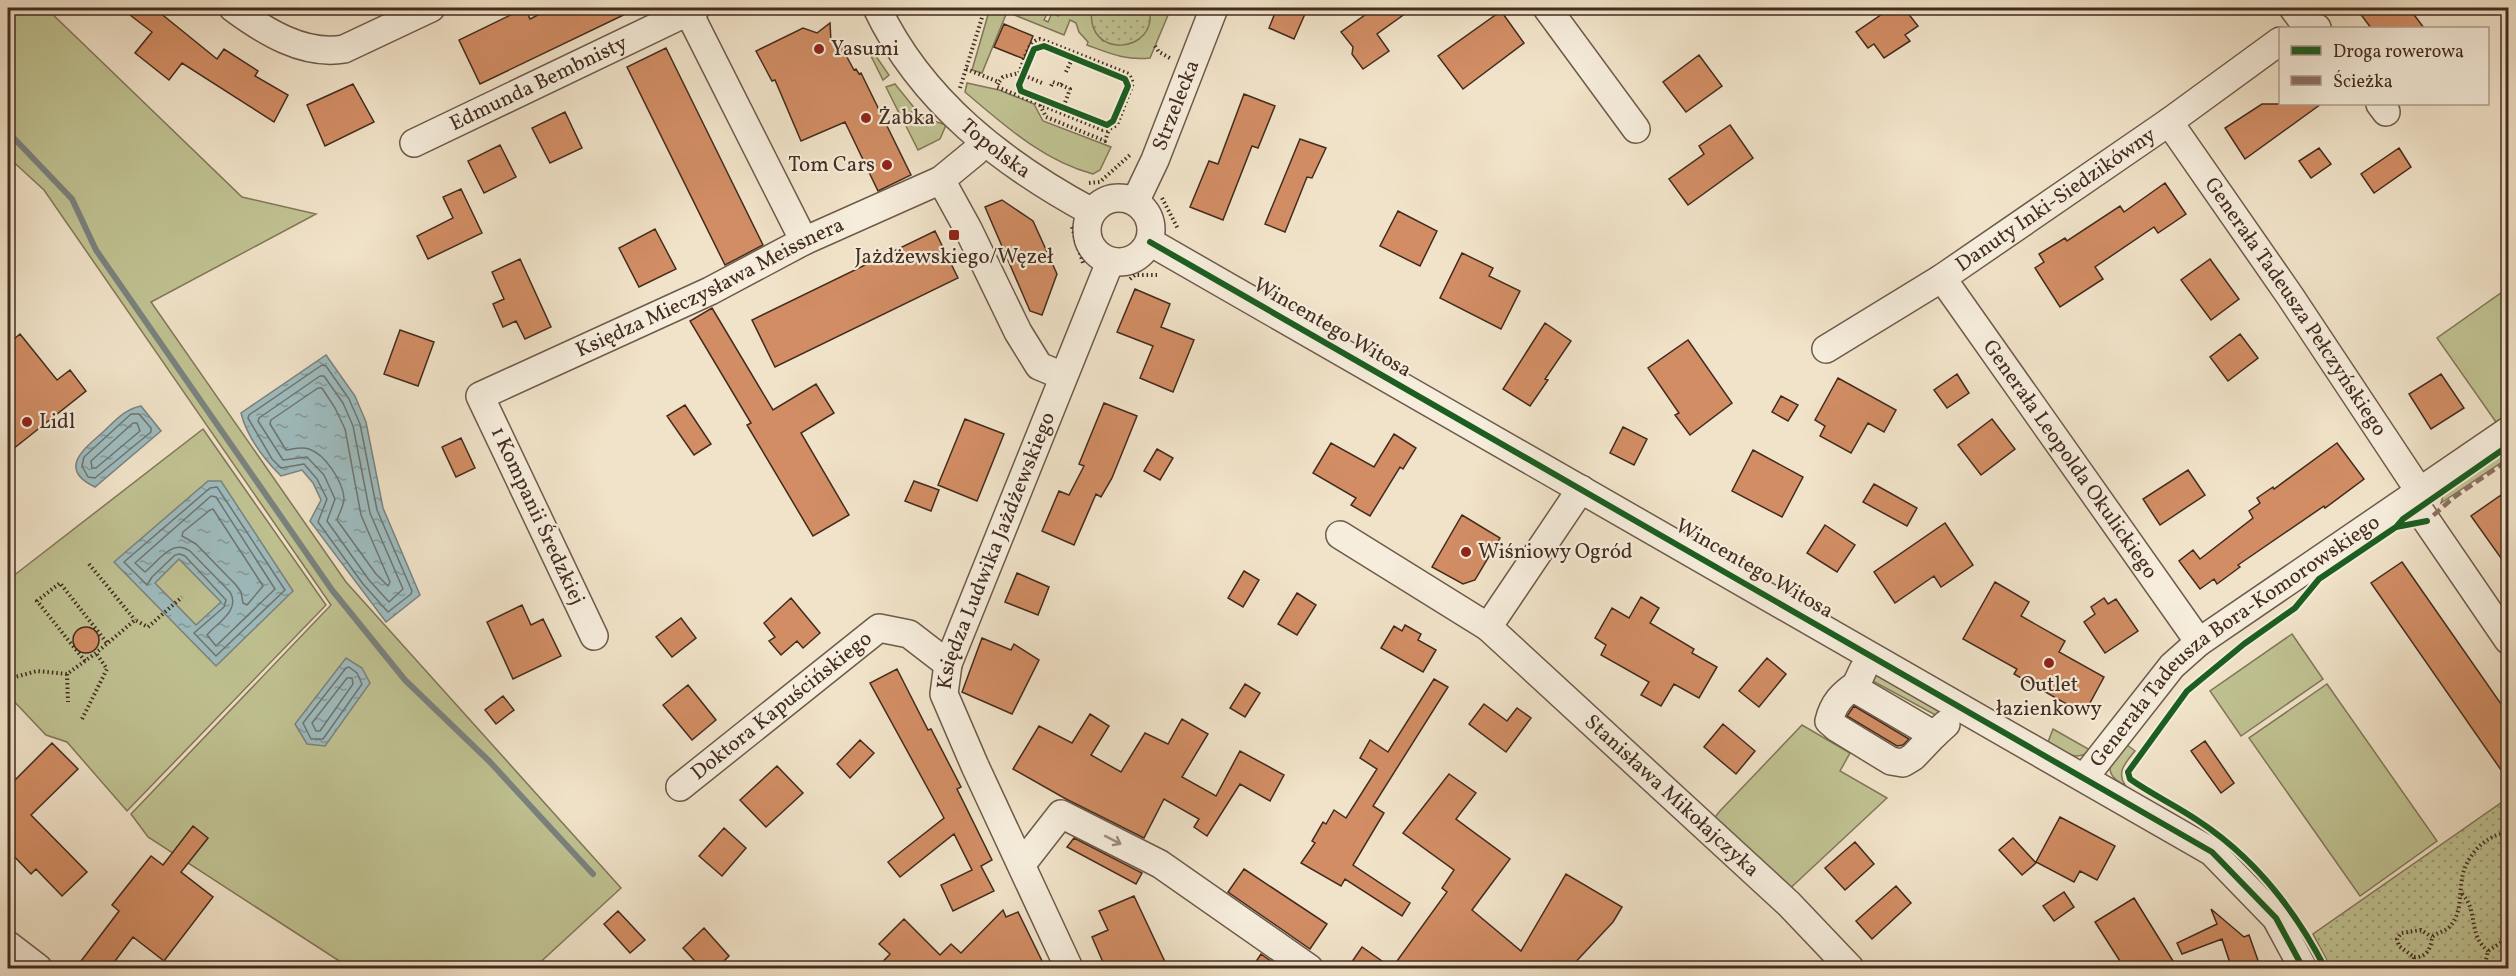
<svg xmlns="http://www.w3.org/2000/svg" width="2516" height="976" font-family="Vollkorn,serif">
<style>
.green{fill:#c0c292;stroke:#827758;stroke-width:1.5}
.park{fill:url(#park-dots);stroke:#827758;stroke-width:1.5}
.water{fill:url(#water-ripples);stroke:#7a827f;stroke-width:1.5;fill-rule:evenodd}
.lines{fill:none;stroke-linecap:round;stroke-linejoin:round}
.shore{stroke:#70746f;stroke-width:1.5}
.stream{stroke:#7a827f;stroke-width:6}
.building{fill:#d28d64;stroke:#432c1f;stroke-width:1.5}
.minor-casing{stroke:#6e5a4a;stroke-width:30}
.path{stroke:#432c1f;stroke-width:4;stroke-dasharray:1.5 3;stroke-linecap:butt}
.minor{stroke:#f6eddc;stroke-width:27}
.quiet{stroke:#8d6e63;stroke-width:4.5;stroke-dasharray:9 4.5;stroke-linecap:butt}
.cycleway-casing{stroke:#f6eddc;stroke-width:10}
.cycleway{stroke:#1b5e20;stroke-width:6}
.oneway{stroke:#9c8c7e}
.poi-dot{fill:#8f2418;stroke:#f6eddc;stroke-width:2}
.labels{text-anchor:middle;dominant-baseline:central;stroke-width:4.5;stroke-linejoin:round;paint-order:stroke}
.poi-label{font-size:21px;fill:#432c1f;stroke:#f6eddc;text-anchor:start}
.street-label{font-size:21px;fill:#432c1f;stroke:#f6eddc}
</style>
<defs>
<pattern id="park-dots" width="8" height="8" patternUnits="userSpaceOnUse" patternTransform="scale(1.5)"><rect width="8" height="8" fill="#c0c292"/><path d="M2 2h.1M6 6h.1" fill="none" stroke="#9e9e77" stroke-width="1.8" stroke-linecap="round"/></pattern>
<pattern id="water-ripples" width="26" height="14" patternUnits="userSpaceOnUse" patternTransform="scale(1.5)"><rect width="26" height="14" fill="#9ebcbf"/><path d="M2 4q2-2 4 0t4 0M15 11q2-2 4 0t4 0" fill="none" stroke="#82999b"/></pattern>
</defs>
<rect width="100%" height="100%" fill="#f1e3c9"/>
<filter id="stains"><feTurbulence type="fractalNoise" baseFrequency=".00333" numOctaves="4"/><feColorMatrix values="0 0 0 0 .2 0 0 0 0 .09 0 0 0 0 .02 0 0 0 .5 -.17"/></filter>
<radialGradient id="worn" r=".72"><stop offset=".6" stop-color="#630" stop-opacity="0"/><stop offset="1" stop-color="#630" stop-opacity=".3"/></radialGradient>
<path class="green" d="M8 8H46L242 197 316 214 151 302 346 582 621 888 534 968H350L148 837 131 814 331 605 44 190 8 157Z
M990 8 1003 11 1005 8H1037L1048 12 1044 20 1048 22 1052 13 1058 16 1062 8H1092C1090 19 1094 33 1103 41L1150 12 1149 8H1171L1150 58C1126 61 1109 53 1087 45L1088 42 1079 32 1076 23 1070 20 1064 35 1007 12 982 73 972 70Z
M871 49 889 75 883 80 869 52Z
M967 83 999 90 1034 104 1043 121 1111 147 1100 170 1093 174C1043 161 1003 124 965 92Z
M895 84 916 110 901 117 886 87Z
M922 117 946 125 940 139 918 150 905 124Z
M2508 288V419L2498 425 2437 338Z
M203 429 326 605 127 811 67 742 46 735 8 695V580Z
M2508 451V458L2441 503 2443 496Z
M2292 634 2323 679 2241 736 2210 691Z
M1878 673 1939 708V717L1871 680 1870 677Z
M2327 684 2437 841 2360 896 2249 738Z
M1802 725 1850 753 1840 771 1887 798 1784 894 1707 828 1719 812Z
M2053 729 2090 750C2077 764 2061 750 2048 742Z
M2122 741 2135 751C2126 762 2116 772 2125 785 2100 774 2111 758 2122 741Z"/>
<path class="park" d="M1092 8H1149C1160 54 1084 61 1092 8Z
M2508 798V968H2331L2313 934Z"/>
<path class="water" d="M326 355 355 396 366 422 383 508 420 595 386 622 310 521 321 500 313 483 302 470 281 476C264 459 247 437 241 413Z
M141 406 161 431 95 487C57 469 84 449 103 432 115 421 125 409 141 406Z
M208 481H221L293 591 216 666 114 562ZM179 559 221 602 196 625 155 583Z
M346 658 362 668 370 683 325 746 307 744 295 724Z"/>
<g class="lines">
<path class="shore" d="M322 365 326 366 349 399 360 424 377 510 412 591 411 594 388 612 363 584 318 522 327 499 317 479 304 464 281 468 272 459 248 418 249 415Z
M320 376H324L343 403 353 426 370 513 403 589 389 602 369 580 327 521 335 499 324 475 307 457 283 460 258 421 259 418Z
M318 388H322L335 408 345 429 361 515 390 582 388 586 376 574 337 520C339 513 344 506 344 498 343 482 325 454 309 449 301 446 294 449 286 450L270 424 271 420Z
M131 414H139L151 428V432L95 478 88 477 82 466 84 457Z
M133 423H137L140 431 96 468H92L91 461Z
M217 487 285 590 216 656 194 633 224 607 226 600 185 556 180 554 175 555 152 577 147 585 124 562 210 488Z
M211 496 216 497 275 589 216 646 207 635C217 623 241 610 230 592L190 551C172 538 158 562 145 572L135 563Z
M213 509 263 586 247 605 243 603 241 592 236 585 196 544 182 536 183 532 210 510Z
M349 667 357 673 362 684 323 739H311L303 723 346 668Z
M347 678H352L353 684 320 731H316L312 723Z"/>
<path class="stream" d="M8 132 72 199 96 250 332 590 405 680 490 762 593 874"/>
</g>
<path class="building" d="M121 8H154L217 59 224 49 258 71 255 76 288 95 274 122 182 63 169 80 135 53 152 32Z
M525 8 530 19 552 8H638L480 84 459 40Z
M1277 8H1290L1305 14 1294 39 1269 28Z
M1375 8H1413L1377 34 1389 51 1363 69 1352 54 1353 47 1341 32Z
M1891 8H1904L1918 26 1905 35 1910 41 1884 58 1874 44 1868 48 1856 32Z
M2356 8H2409L2424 28H2371Z
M1501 11 1524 43 1463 89 1438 56Z
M830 23 831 42 841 46 854 70 856 69 859 74 861 73 911 175 878 191 845 122 801 141 775 80 772 81 756 51 803 28 817 33Z
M1004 24 1033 36 1024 59 994 47Z
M666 48 763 245 725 265 627 67Z
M1699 55 1722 86 1686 112 1663 82Z
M353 84 374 122 325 146 307 105Z
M1244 94 1275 106 1258 148 1252 146 1223 220 1190 207 1209 161 1218 164Z
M2262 104H2321L2245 159 2225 128Z
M565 112 582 148 550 163 532 128Z
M1730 125 1753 158 1688 205 1669 179 1704 154 1699 146Z
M1300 139 1326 148 1312 178 1307 177 1285 232 1265 224Z
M500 145 516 177 484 193 468 161Z
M2319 148 2331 164 2311 178 2299 161Z
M2399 148 2411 167 2374 193 2361 174Z
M2165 183 2186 214 2158 233 2154 227 2095 267 2103 279 2060 307 2035 268 2044 262 2039 254 2065 238 2067 241 2120 206 2124 212Z
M461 189 482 233 428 259 417 236 453 218 443 197Z
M1002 200 1033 221 1057 274 1042 315 1030 311 985 207Z
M1398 211 1437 231 1420 266 1380 246Z
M655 229 676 269 639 287 619 248Z
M935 231 958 278 775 367 752 320Z
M1462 253 1493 268 1489 276 1520 291 1501 329 1440 298Z
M520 259 551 327 525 339 516 321 503 327 493 304 504 299 492 272Z
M2210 259 2239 299 2211 320 2181 280Z
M1135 289 1170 304 1161 327 1194 340 1173 392 1140 378 1153 346 1117 332Z
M712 308 773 410 816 384 834 413 801 433 849 515 813 536 747 425 751 423 690 321Z
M1545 323 1571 341 1545 379 1548 380 1530 406 1503 389Z
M400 330 434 342 418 386 384 374Z
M20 334 57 380 70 370 86 391 8 453V344Z
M2240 334 2258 358 2228 381 2210 357Z
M1688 340 1732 403 1690 435 1675 415 1679 413 1648 368Z
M1957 374 1969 393 1947 408 1934 390Z
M2441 374 2464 408 2431 429 2409 394Z
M1838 378 1896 410 1884 432 1868 423 1851 453 1820 436 1825 426 1815 420Z
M1781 396 1798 405 1788 421 1772 412Z
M1104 403 1137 416 1112 478 1101 497 1096 494 1074 545 1042 531 1059 491 1069 495 1084 466 1079 464Z
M685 405 711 444 694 455 667 416Z
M965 419 1004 434 977 501 938 485Z
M1992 419 2015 449 1981 475 1958 445Z
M1623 427 1647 439 1634 465 1610 453Z
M1394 434 1416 448 1403 469 1400 467 1370 516 1351 505 1356 498 1313 473 1331 443 1374 467Z
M461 438 475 468 456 477 442 447Z
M2337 443 2364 479 2325 508 2324 506 2238 565 2240 567 2217 584 2214 579 2200 589 2179 561 2193 550 2200 559 2253 518 2249 511 2260 503 2257 498 2273 487 2274 489Z
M1157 449 1173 458 1160 480 1144 471Z
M1753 450 1803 477 1782 517 1732 491Z
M2188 470 2205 495 2160 525 2143 499Z
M914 481 939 490 931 511 905 501Z
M1874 484 1917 508 1907 526 1863 502Z
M2501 495 2508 506V568L2471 516Z
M1462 515 1500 538 1475 580 1463 584 1432 567Z
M1945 523 1973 565 1941 587 1934 576 1895 603 1874 572Z
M1825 525 1855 545 1837 572 1807 553Z
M2402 562 2508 714V780L2371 583Z
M1244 571 1259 580 1243 607 1228 598Z
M1017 573 1049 587 1038 615 1005 602Z
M1995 582 2029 602 2021 616 2065 641 2059 652 2104 677 2084 714 2014 674 2017 669 1963 639Z
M1297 593 1316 605 1297 635 1278 624Z
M1641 597 1659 608 1650 623 1694 649 1692 653 1717 667 1699 698 1674 684 1661 706 1641 695 1649 682 1601 655 1606 645 1595 638 1612 608 1629 618Z
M791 598 820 633 803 648 797 641 781 655 769 641 775 637 764 623Z
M2104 598 2108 604 2116 599 2138 631 2105 653 2084 622 2095 614 2091 607Z
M522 605 531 625 543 619 561 656 513 679 487 622Z
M681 618 696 638 672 657 656 637Z
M1405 625 1421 634 1418 640 1436 650 1423 672 1381 648 1394 626 1402 631Z
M73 640a13 13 0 1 1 26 0a13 13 0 1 1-26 0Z
M982 638 1011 650 1014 644 1039 660 1012 714 962 692Z
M1767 658 1786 674 1759 707 1739 691Z
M897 669 928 730 931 729 961 787 957 789 992 860 981 866 994 891 953 911 941 885 972 870 954 834 900 877 888 862 944 818 870 683Z
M1434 679 1448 687 1373 806 1384 813 1353 865 1410 903 1402 916 1345 879 1341 886 1301 863 1315 843 1312 841 1323 822 1326 824 1334 810 1346 818 1377 769 1360 758 1370 740 1388 752Z
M1245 684 1260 693 1245 717 1230 708Z
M688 685 716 720 692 740 663 705Z
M503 696 514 710 496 724 485 710Z
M1484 704 1507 721 1517 708 1531 718 1506 752 1469 724Z
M1854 706 1909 739 1903 745 1897 746 1847 716Z
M1090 714 1109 726 1091 755 1121 772 1145 733 1168 744 1182 719 1208 734 1182 777 1216 796 1240 751 1284 775 1270 801 1240 784 1207 836 1194 827 1199 819 1164 799 1144 838 1066 799 1013 769 1039 726 1072 743Z
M1723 724 1755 751 1736 774 1704 747Z
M860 740 874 753 850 778 837 764Z
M2205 741 2234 783 2221 793 2191 751Z
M52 743 78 769 31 815 87 872 62 896 36 869 31 874 8 850V787Z
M777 766 803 793 766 827 740 800Z
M1449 774 1476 793 1456 819 1510 859 1472 910 1521 951 1566 874 1622 907 1613 922 1569 969H1347L1362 947 1392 968 1447 892 1442 888 1454 870 1403 833Z
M2060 817 2115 846 2097 880 2080 871 2074 882 2036 862Z
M193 826 208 838 181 872 213 897 164 961 133 937 109 969H75L119 911 112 905 151 856 163 865Z
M724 828 746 848 722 876 699 856Z
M1074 838 1142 873 1136 884 1067 847Z
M2013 838 2036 863 2022 875 1999 850Z
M1855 842 1874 864 1845 890 1825 868Z
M1244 869 1327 924 1310 949 1228 892Z
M1896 886 1911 903 1872 939 1856 921Z
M2064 892 2074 907 2054 921 2043 906Z
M1134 896 1166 964 1156 969H1106L1092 937 1108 930 1099 911Z
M2134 898 2178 969H2125L2095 922Z
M2211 909 2244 937 2249 935 2261 969H2232L2222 939 2182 954 2177 943 2217 924Z
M1003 910 1006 917 1018 912 1046 969H876L890 954 879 944 904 919 940 955 951 944 961 953Z
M618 911 645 940 630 953 604 924Z
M704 928 729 956 716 969H702L683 948Z
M1261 954 1282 969H1251Z"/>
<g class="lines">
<defs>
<g id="minor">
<path d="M233 8C264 31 304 56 344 49L431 8"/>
<path id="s1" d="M877 8C921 101 1003 164 1092 212"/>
<path d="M1547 8 1636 129"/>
<path d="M2293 8 2305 24 2317 28"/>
<path d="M688 11 804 241"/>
<path d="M2380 104 2386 112"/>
<path id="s2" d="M2169 122 2290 296 2420 492"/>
<path id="s3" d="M414 143 696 8"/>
<path d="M941 180 968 229 1018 332 1039 366 1063 376"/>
<circle cx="1119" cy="230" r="32"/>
<path id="s4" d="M1135 202 1155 160 1214 8"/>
<path d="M1150 242 2212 852 2276 918 2303 968"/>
<path id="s5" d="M1942 278 2199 642"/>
<path id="s6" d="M1826 349 1942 278 2169 122 2280 41"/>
<path id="s7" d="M1581 489 1488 627 1789 904 1850 968"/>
<path d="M2411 498 2508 640"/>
<path d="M1340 535 1488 627"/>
<path id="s8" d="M594 636 480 396 710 291 804 241 941 180 975 152 983 141"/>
<path d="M1863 670 1856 685 1859 691 1934 735 1946 724"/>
<path d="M1856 685C1842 694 1833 704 1829 721L1837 728 1891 761 1903 763 1913 757 1934 735"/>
<path id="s9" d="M2084 778 2172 666 2199 642 2508 431"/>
<path id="s10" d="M680 787 879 628 909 634 948 664"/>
<path d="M1022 864 1061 814 1160 864 1309 968"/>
<path d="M8 945 38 968"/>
<path id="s11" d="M1069 968 975 766 944 694 948 664 1110 262"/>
</g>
</defs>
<use href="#minor" class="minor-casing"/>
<path class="path" d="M1155 46 1159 52 1170 58
M966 69 999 82 1003 77 1019 73C1024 62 1027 41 1040 39L1129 74 1133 83 1117 125 1109 129 1103 130 997 87 999 82
M1066 72 1071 61
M1028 77 1042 83
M1061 85 1070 89 1063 108
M1051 86 1053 82 1061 85 1063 82
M960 88 985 8
M1040 105 1046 117 1105 141 1109 129
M1089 183 1100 182 1131 154
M1162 198 1178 229
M1072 227 1083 263
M1130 279 1135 275H1157
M89 564 135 620
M85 661 37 601 60 583 107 643
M67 674 68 702
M8 679 37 671 67 674 96 653 135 620 148 627 182 597
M82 719 107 669 96 653
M2462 894C2479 911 2467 934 2488 951
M2414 957C2427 958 2431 948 2432 937 2438 932 2447 931 2451 925 2462 911 2459 895 2462 879 2465 857 2485 834 2508 833
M2413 968 2414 957 2399 946 2397 939 2401 933 2421 930 2432 937
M2484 968 2488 951 2508 938"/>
<use href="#minor" class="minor"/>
<path class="quiet" d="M2422 522 2427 521 2453 498 2508 460"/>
<defs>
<path id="cycleway" d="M1044 46 1125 79 1128 86 1113 121 1107 125 1102 123 1021 91 1019 85 1034 49Z
M1150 242 2212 852 2276 918 2303 968
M2397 526 2403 519 2508 446
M2325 968C2294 908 2254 857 2197 820 2175 805 2151 794 2130 779L2128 772 2187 691 2244 644 2295 608 2319 579 2396 527 2427 521"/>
</defs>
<use href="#cycleway" class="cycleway-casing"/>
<use href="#cycleway" class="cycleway"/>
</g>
<defs><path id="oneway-shaft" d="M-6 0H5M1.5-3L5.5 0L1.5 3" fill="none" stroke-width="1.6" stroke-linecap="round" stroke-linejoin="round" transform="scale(1.5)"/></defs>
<use class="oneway" href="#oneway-shaft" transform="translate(1113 840) rotate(27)"/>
<g class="poi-dot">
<circle cx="819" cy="49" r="6"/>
<circle cx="866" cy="118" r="6"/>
<circle cx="887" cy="165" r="6"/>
<rect x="948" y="229" width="12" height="12" rx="3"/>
<circle cx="27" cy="422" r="6"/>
<circle cx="1466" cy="552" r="6"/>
<circle cx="2049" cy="663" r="6"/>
</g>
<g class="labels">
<g class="poi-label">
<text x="831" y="49">Yasumi</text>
<text x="878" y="118">Żabka</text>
<text x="875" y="165" text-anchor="end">Tom Cars</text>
<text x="954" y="257" text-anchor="middle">Jażdżewskiego/Węzeł</text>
<text x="39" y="422">Lidl</text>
<text x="1478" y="552">Wiśniowy Ogród</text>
<text x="2049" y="685" text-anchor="middle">Outlet<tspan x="2049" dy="24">łazienkowy</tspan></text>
</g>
<g class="street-label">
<text stroke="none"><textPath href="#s3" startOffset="138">Edmunda Bembnisty</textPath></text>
<text stroke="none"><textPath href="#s4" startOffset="105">Strzelecka</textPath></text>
<text stroke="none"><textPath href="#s1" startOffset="186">Topolska</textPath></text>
<text stroke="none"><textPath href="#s6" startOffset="274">Danuty Inki-Siedzikówny</textPath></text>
<text stroke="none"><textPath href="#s8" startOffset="520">Księdza Mieczysława Meissnera</textPath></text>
<text stroke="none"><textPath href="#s2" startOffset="224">Generała Tadeusza Pełczyńskiego</textPath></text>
<text transform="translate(1332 328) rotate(30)">Wincentego Witosa</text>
<text stroke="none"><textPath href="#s5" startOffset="222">Generała Leopolda Okulickiego</textPath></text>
<text transform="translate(537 516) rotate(65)">1 Kompanii Średzkiej</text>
<text stroke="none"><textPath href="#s11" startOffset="454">Księdza Ludwika Jażdżewskiego</textPath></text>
<text transform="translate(1754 569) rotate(30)">Wincentego Witosa</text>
<text stroke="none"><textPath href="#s9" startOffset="206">Generała Tadeusza Bora-Komorowskiego</textPath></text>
<text stroke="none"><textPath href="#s10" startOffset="130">Doktora Kapuścińskiego</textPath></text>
<text stroke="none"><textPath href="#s7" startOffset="416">Stanisława Mikołajczyka</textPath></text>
</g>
</g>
<rect width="2516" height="976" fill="none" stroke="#f1e3c9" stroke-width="30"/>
<rect x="9" y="9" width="2498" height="958" fill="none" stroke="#432c1f" stroke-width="3"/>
<rect x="15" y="15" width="2486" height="946" fill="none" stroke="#432c1f" stroke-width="1.5"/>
<rect x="2279" y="27" width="210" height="78" fill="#f6eddc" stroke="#aea090" stroke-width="1.5"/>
<rect x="2291" y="46" width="30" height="9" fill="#1b5e20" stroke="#aea090" stroke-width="1.5"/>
<text x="2333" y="57" font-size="18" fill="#432c1f">Droga rowerowa</text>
<rect x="2291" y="76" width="30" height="9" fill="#8d6e63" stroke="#aea090" stroke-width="1.5"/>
<text x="2333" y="87" font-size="18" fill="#432c1f">Ścieżka</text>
<rect width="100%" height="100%" filter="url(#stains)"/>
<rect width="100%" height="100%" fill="url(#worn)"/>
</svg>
